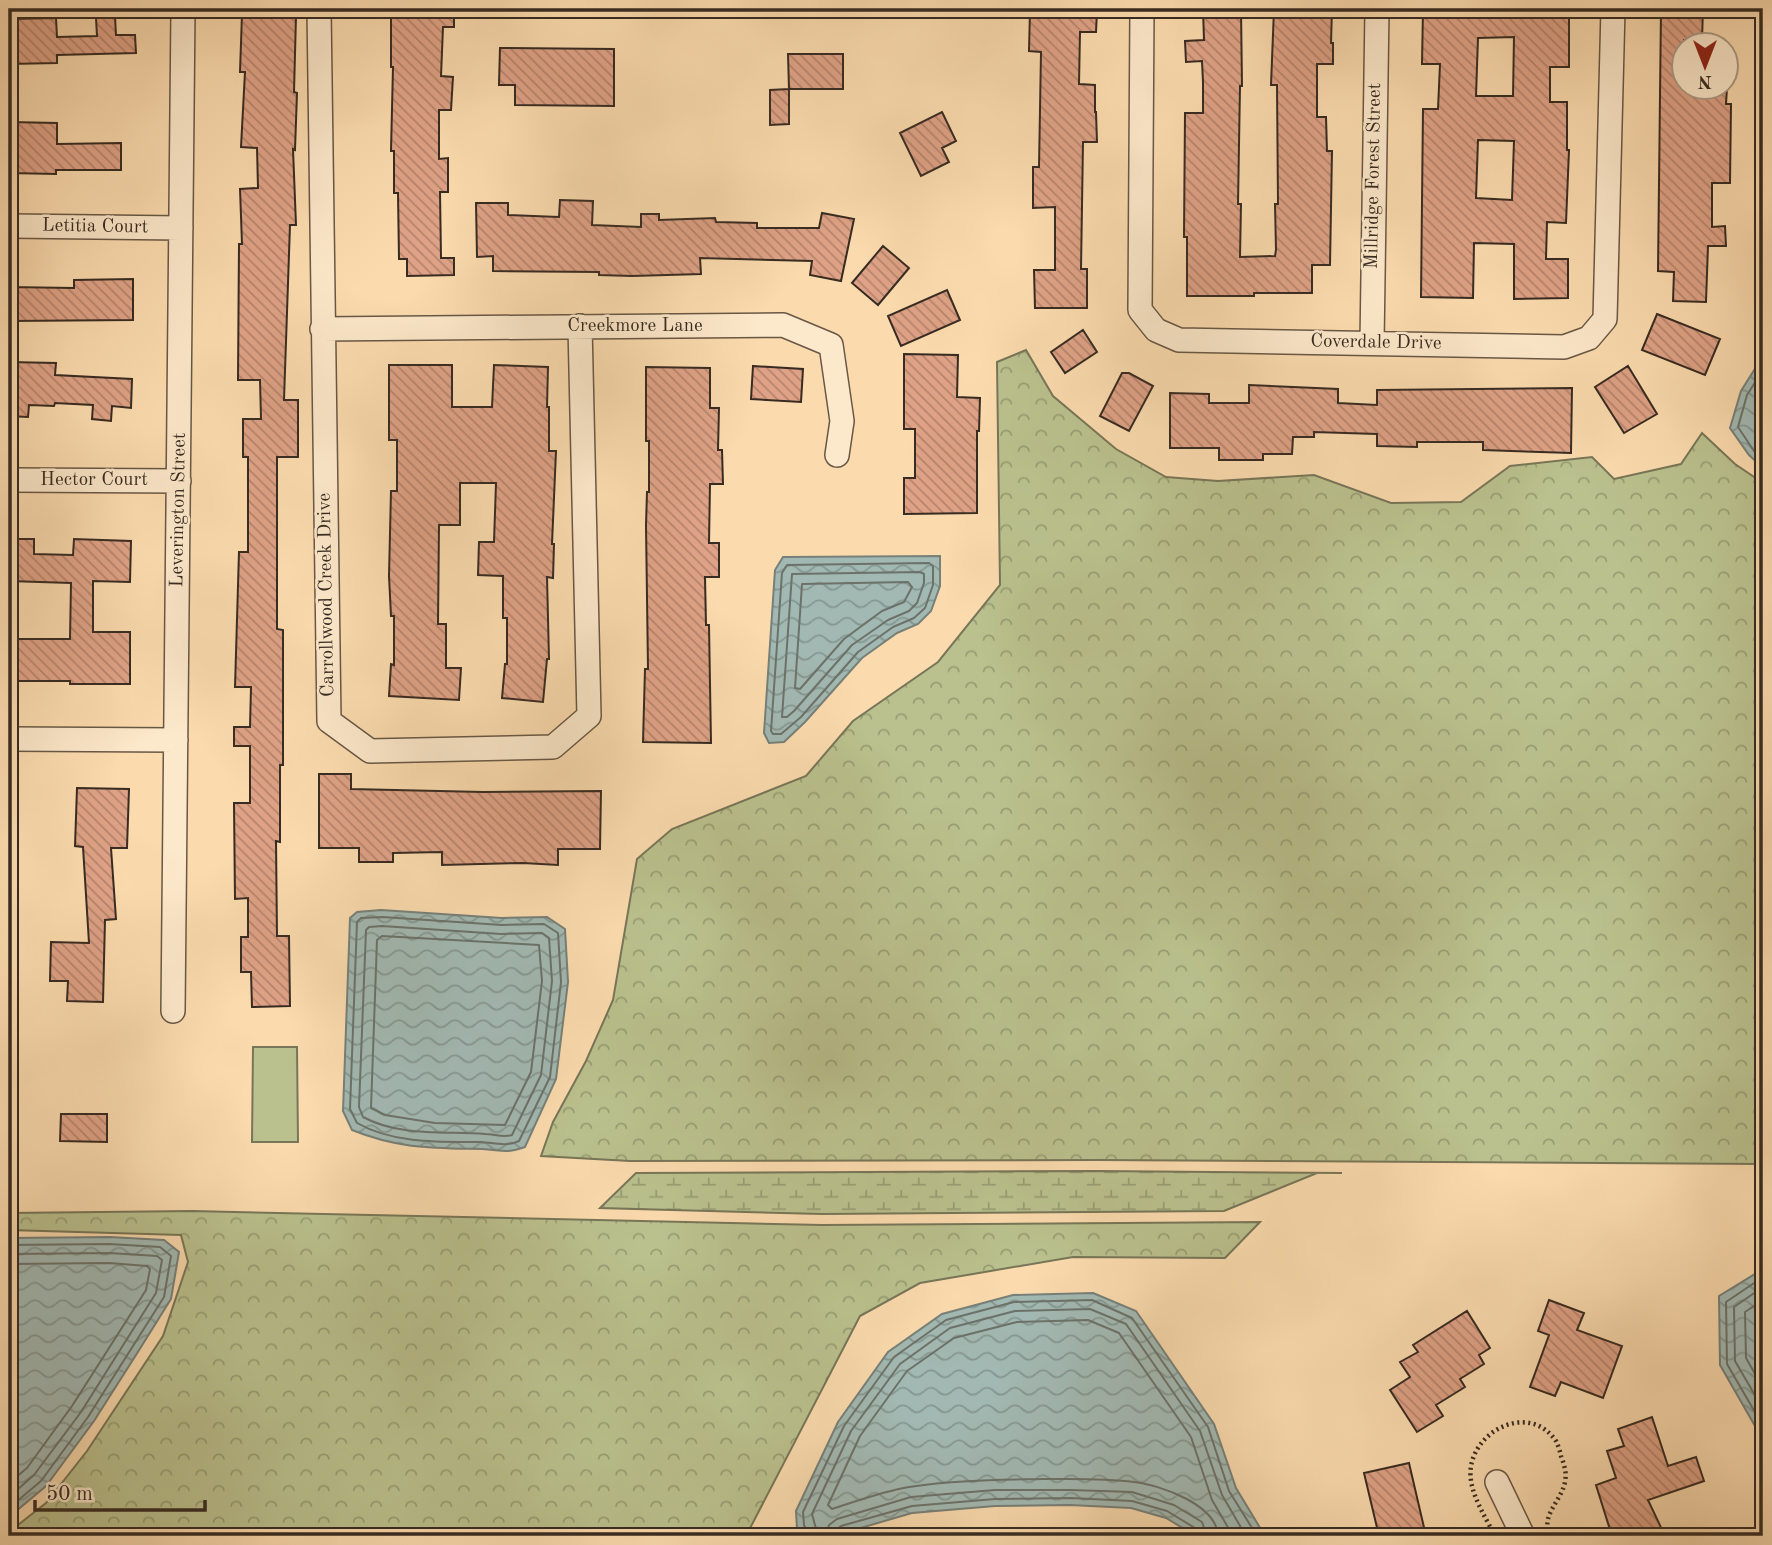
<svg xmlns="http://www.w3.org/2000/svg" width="1772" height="1545" font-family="'Old Standard TT',serif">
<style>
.forest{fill:url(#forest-crowns);stroke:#787658;stroke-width:2}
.wetland{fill:url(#wetland-marsh);stroke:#787658;stroke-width:2}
.pitch{fill:#bac18e;stroke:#787658;stroke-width:2}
.water{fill:url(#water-waves);stroke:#778079;stroke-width:2}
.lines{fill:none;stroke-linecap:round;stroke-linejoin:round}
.shore{stroke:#6c726a;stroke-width:2}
.building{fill:url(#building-back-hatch);stroke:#372b22;stroke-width:2;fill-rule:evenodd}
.street-casing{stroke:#685745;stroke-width:26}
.path{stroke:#372b22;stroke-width:4.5;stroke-dasharray:2 3.5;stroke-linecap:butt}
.street{stroke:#fce8ca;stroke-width:23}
.labels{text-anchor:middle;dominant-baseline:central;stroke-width:5;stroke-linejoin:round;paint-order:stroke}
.street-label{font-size:19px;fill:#372b22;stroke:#fce8ca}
</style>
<defs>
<pattern id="forest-crowns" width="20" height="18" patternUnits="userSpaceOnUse" patternTransform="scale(1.75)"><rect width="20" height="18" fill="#bac18e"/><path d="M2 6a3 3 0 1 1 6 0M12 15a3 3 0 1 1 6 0" fill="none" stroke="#989d74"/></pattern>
<pattern id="wetland-marsh" width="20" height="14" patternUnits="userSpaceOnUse" patternTransform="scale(1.75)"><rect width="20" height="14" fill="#bac18e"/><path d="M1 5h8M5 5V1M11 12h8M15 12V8" fill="none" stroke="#989d74"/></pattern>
<pattern id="water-waves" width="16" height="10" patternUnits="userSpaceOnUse" patternTransform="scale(1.75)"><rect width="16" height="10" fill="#a2b9b3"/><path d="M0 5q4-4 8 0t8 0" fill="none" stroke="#859791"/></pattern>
<pattern id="building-back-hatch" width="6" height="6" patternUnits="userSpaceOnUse" patternTransform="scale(1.75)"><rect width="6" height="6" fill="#dfa286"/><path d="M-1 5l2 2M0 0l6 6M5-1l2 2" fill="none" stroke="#b6846d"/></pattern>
</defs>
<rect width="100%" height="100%" fill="#fbdbae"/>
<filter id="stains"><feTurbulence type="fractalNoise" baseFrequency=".00286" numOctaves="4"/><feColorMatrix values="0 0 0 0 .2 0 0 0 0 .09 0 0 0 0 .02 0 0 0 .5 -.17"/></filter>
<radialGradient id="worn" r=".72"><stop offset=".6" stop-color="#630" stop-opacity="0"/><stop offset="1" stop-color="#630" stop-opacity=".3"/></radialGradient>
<path class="forest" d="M1026 350 1053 396 1116 449 1166 477 1218 481 1314 475 1391 503 1461 502 1510 466 1592 457 1614 479 1681 464 1702 433 1735 464 1763 483V1164L1096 1160 630 1161 541 1156 553 1122 586 1061 613 1000 637 859 672 829 806 776 853 721 938 662 1000 585 997 362Z
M192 1211 822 1225 1260 1222 1225 1258 1073 1257 920 1283 860 1316 746 1536H9V1532L46 1503 87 1451 163 1336 188 1262 181 1235 9 1230V1213Z"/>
<path class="wetland" d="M1096 1171 1342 1173H1317L1224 1211 822 1214 600 1208 636 1173Z"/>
<path class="pitch" d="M253 1047H297L298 1142H252Z"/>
<path class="water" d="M1763 356V468L1749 455 1730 428 1741 391Z
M940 556V586L931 611 918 624 897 633 862 658 805 722 784 742 769 743 764 733 775 570 783 557Z
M381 910 502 918 547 917 565 929 568 982 556 1079 525 1147C505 1154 502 1150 482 1149 433 1148 399 1149 352 1130L343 1111 350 918 357 912Z
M110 1237 164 1240 179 1252 171 1299 136 1355 94 1421 46 1486 9 1517V1238Z
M1763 1269V1440L1720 1365 1719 1296Z
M1093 1293 1136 1311 1214 1424 1236 1488 1265 1536H1196L1166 1518 1131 1508 1070 1505 995 1506 912 1513 833 1536H805L797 1529 796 1511 838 1422 888 1352 942 1314 1013 1295Z"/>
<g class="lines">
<path class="shore" d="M1763 370 1747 395 1738 427 1754 451 1763 459
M929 563 933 566V585L925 608 914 618 893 627 858 652 801 717 781 734H773L771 731 782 573 787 565Z
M920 572 924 574V583L917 603 909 611 888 620 852 645 794 711 787 717H782L792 574Z
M908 582 912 587 904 602 882 611 844 639 800 689 795 688 802 584Z
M382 917 502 925 544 924 558 933 561 982 550 1077 519 1141C506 1147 495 1143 481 1142 440 1142 394 1144 357 1123L350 1109 357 922 361 918Z
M382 926 501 934 542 933 549 938 552 981 541 1075 512 1135C503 1138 494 1134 485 1134 445 1131 400 1137 363 1117L359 1107 366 930 369 927Z
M382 936 539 945 542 981 531 1072 505 1125 435 1123 385 1115 371 1108 377 940Z
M9 1245 109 1244 160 1247 171 1256 164 1297 88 1417 41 1481 9 1508
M9 1254 109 1253 157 1256 162 1260 156 1293 81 1412 34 1475 9 1497
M9 1264 109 1263 147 1266 150 1269 146 1290 72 1406 27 1468 9 1483
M1763 1277 1726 1302 1727 1364 1763 1426
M1763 1287 1734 1307 1735 1361 1763 1409
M1763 1300 1745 1312 1746 1358 1763 1388
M809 1536 804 1525 803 1512 844 1426 894 1357 946 1320 1014 1302 1092 1300 1132 1318 1208 1427 1229 1491 1257 1536
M818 1536 812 1514 851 1431 900 1364 950 1328 1015 1311 1090 1309 1126 1324 1200 1431 1222 1495 1246 1536
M826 1536 829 1525 837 1519 911 1497 995 1490H1071L1132 1492 1174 1505 1202 1522 1207 1536
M835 1536 836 1530 841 1526 912 1506 995 1499 1071 1498 1132 1501 1167 1511 1195 1528 1198 1536
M1218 1536C1217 1505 1161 1485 1134 1482 1104 1478 1073 1479 1043 1479 999 1480 953 1480 909 1487 884 1491 857 1501 832 1509L828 1505 860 1436 907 1371 954 1338 1017 1322 1088 1320 1119 1333 1191 1437 1212 1500 1233 1536"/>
</g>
<path class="building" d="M391 9H454V27H443L441 76 453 77 451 110H439V159L448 158V192H440L441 258H454V275L407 276V259H399L398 193H394V151H391L393 67H391Z
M1203 9H1241L1242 86H1240L1238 204H1241L1240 257 1275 256 1276 250 1275 204H1278L1277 85H1271L1274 9H1332L1331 43H1333V64H1317V117H1326L1327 151H1332L1330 265H1312V293H1254V296H1187V237H1184L1185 113H1203V82L1202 61 1186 62 1185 41 1204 40Z
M1423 9H1569V67H1550V102H1567V150H1569L1566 223 1547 222 1546 259H1568V298L1514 299V244L1474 243 1473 298 1421 297 1423 109H1438L1440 64H1422ZM1514 37 1513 96H1476L1478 38ZM1478 140 1514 141 1512 200 1476 198Z
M1661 9H1703L1702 40H1684V88H1727L1726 104H1731L1730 183H1712V227L1725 226 1726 246H1708L1706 302 1673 301 1674 272 1658 271Z
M1030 10 1097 11 1096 32H1080L1079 84 1095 85V112H1096L1097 142H1083L1081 269H1087V308H1035L1034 270H1055V207L1033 208V167H1039L1041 52 1029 51Z
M242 14 296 16 294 92 297 93 295 150 293 149 296 225H290L284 400H298V457H277V629L283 630V765H280V842L276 841 277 936H289L290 1006 252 1007 251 972H241V937H248V898L235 899 234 803H250V746H234V727H250L251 687H235L239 552H248V457H243V419H261L260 380H238L239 244H242L240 189 258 188 257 148 241 147 245 72H240Z
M115 17 116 35H135L136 53 57 55V63L9 64V19L56 18 57 37 97 36 96 18Z
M500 48 614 49V106L515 105V85H499Z
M788 54H843V89H789Z
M789 89V124L770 125V90Z
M942 112 956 141 942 148 949 162 921 176 900 133Z
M9 122 57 123V144L121 143V170H56V174L9 173Z
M560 200 593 201 592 225 641 227V214H659V220L715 218 716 222 757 223V228H819L822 213 854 219 841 281 810 275 812 261 700 258 701 274 632 276 599 275V272L493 271V256L477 257 476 203H508V215L559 217Z
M883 246 909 268 878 305 852 283Z
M133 279V320L9 321V287L74 288V280Z
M947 290 960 320 901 346 888 316Z
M1657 314 1720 339 1705 375 1642 350Z
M1083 330 1097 352 1065 373 1051 352Z
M904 354 958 355 957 397 980 398 979 431H977V513L904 514V478H915V429H904Z
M9 362 56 363 55 375 132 379 131 408 112 406 111 421 92 419 93 405 55 403 54 406 29 405 28 417 9 416Z
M389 365H452V407H492L494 365 548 367 547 407H549V451H556L552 544H554L553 578 547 577 549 659H547L543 702 502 698 505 664H507V618H503V576L478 575 479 542H494L496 483H460V525H439L438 624H446V668H461L459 700 389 696 391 664 394 665V616H391L389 576 391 491H397V440H389Z
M753 366 803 369 801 402 751 399Z
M1628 366 1657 414 1624 433 1595 387Z
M646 367 710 368V408H719L718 450H722L723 484H710L709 543H719V577H705L706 625H709L711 743 643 742 645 669H648L646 525 647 492H649V441H646Z
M1122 373H1129L1153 386 1129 431 1100 416Z
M1249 385 1338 389V403L1377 405V390L1572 388 1571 453 1483 450V442H1417V447L1377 446V434L1314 432V437H1293L1292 454H1263V460H1219V448H1170V393L1209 394V403H1249Z
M15 539H34V554L73 555 74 539 131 541 130 582 93 581V632H130V684H70V681H9V639H70L71 583 9 581V553H14Z
M319 774H351V789L483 792 601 791 600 849H558V865L523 863 442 865V852L393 853V862H359V848H319Z
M77 788 129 789 127 848H111L116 919 105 920 103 1002 67 1001 68 981H50L51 942 89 943 83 847 75 846Z
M61 1114H107V1142L60 1141Z
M1549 1300 1584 1313 1577 1330 1622 1346 1603 1398 1561 1382 1555 1396 1530 1387 1549 1335 1538 1331Z
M1467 1311 1490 1348 1479 1355 1484 1364 1460 1379 1465 1387 1436 1405 1443 1416 1417 1432 1390 1390 1410 1377 1400 1362 1418 1352 1413 1345Z
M1652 1417 1668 1466 1696 1457 1704 1481 1648 1500 1665 1536H1612L1596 1485 1616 1478 1607 1451 1624 1446 1618 1429Z
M1409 1463 1426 1536H1379L1364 1473Z"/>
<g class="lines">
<defs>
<path id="street" d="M319 9 329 721 370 751 553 747 589 716 580 326
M1142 9 1140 310 1156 330 1179 340 1564 347 1589 338 1605 319 1613 9
M9 226 181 228
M322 329 783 325 831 345 842 421 837 455
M1372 343 1377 9
M9 480 179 481
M9 739 176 740
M173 1011 183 9
M1497 1482 1523 1536"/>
</defs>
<use href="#street" class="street-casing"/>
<path class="path" d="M1495 1536C1485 1516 1467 1490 1471 1466 1478 1427 1531 1404 1556 1441 1558 1445 1560 1451 1561 1456 1564 1464 1567 1473 1565 1482 1561 1502 1540 1515 1550 1536"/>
<use href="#street" class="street"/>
</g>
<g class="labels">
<g class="street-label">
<text transform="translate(1374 176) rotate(-89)">Millridge Forest Street</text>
<text transform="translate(95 227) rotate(1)">Letitia Court</text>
<text x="635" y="326">Creekmore Lane</text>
<text transform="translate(1376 343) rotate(1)">Coverdale Drive</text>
<text x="94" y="480">Hector Court</text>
<text transform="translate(179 510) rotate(-89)">Leverington Street</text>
<text transform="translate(327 595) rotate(-91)">Carrollwood Creek Drive</text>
</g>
</g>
<rect width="1772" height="1545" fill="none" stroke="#fbdbae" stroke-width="35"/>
<rect x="10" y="10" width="1751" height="1524" fill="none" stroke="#372b22" stroke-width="3.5"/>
<rect x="18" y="18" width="1737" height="1510" fill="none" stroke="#372b22" stroke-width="2"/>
<g transform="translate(1705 66) rotate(180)"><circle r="33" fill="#fce8ca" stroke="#ad9c87" stroke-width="2"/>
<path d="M0-5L12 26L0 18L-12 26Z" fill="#8f2418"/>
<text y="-10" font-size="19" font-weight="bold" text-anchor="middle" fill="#372b22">N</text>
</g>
<path d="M35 1500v10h170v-10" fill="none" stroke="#372b22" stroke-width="3.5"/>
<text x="46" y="1500" font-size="21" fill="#372b22" stroke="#fce8ca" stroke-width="5" paint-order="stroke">50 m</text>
<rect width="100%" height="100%" filter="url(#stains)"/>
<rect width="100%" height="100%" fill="url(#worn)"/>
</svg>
